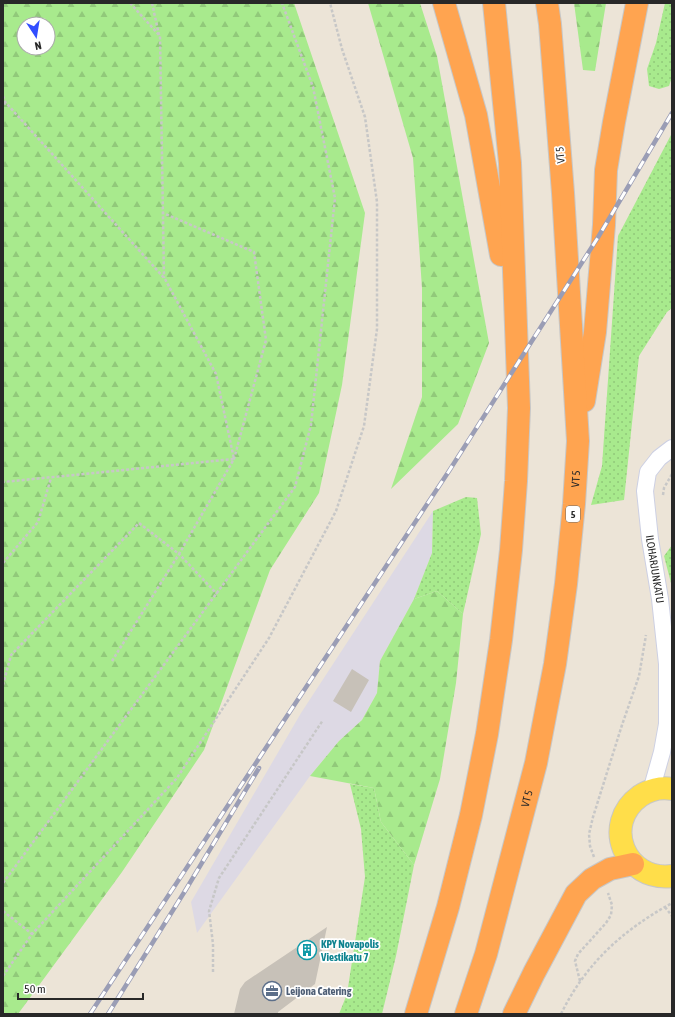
<svg xmlns="http://www.w3.org/2000/svg" width="675" height="1017" font-family="'Asap Condensed',sans-serif">
<style>
.industrial{fill:#ddd9e4}
.grass{fill:url(#grass-dots)}
.forest{fill:url(#forest-firs);fill-rule:evenodd}
.building{fill:#c7c1b8}
.lines{fill:none;stroke-linecap:round;stroke-linejoin:round}
.minor-casing{stroke:#cdd0e3;stroke-width:18}
.primary-casing{stroke:#c7c7c7;stroke-width:24}
.motorway-casing{stroke:#c7c7c7;stroke-width:24}
.path{stroke:#c7c7c7;stroke-width:2.5;stroke-dasharray:3 2;stroke-linecap:butt}
.minor{stroke:#fff;stroke-width:16}
.primary{stroke:#ffde4a;stroke-width:22}
.motorway{stroke:#ffa450;stroke-width:22}
.rail-casing{stroke:#9a9db5;stroke-width:4.5}
.rail{stroke:#fff;stroke-width:3;stroke-dasharray:9;stroke-linecap:butt}
.labels{text-anchor:middle;dominant-baseline:central;stroke-width:3.5;stroke-linejoin:round;paint-order:stroke}
.shield{fill:#fff;stroke:#686868;stroke-width:1}
.shield-label{font-size:10px;font-weight:bold;fill:#282828}
.street-label{font-size:11px;fill:#282828;stroke:#fff}
.culture-label{font-size:11px;font-weight:bold;fill:#0d838f;stroke:#fff;text-anchor:start}
.service-label{font-size:11px;font-weight:bold;fill:#4e5e75;stroke:#fff;text-anchor:start}
</style>
<defs>
<pattern id="grass-dots" width="8" height="8" patternUnits="userSpaceOnUse"><rect width="8" height="8" fill="#a8ea8d"/><path d="M2 2h.1M6 6h.1" fill="none" stroke="#91c97a" stroke-width="1.8" stroke-linecap="round"/></pattern>
<pattern id="forest-firs" width="22" height="20" patternUnits="userSpaceOnUse"><rect width="22" height="20" fill="#a8ea8d"/><path d="M5 1l3.5 6h-7zM16 11l3.5 6h-7z" fill="#91c97a"/></pattern>
</defs>
<rect width="100%" height="100%" fill="#ece4d7"/>
<path class="industrial" d="M433 511 432 553 414 599 380 661 377 693 362 720 339 741 310 776 197 933 191 902 301 713Z"/>
<path class="grass" d="M665 3H672V77L669 86 659 89 649 86 647 69 656 43Z
M672 133V308L667 312 639 356 624 500 591 505 602 466 618 236Z
M466 497 477 498 481 534 463 614 437 591 414 599 432 553 433 511Z
M672 545V587L664 556Z
M350 784 374 788 381 822 414 865 396 956 382 1014H339L347 994 365 877 361 829Z"/>
<path class="forest" d="M3 3H294L365 213 342 385 319 493 270 570 204 750 122 872 18 1014H3ZM24 24H48V48H24Z
M368 3H420L437 56 489 343 458 424 391 489 422 397V288L413 158Z
M574 3H606L595 71 583 70Z
M437 591 463 614 456 683 440 779 414 865 381 822 374 788 310 776 339 741 362 720 377 693 380 661 414 599Z"/>
<path class="building" d="M352 669 369 680 351 712 333 701Z
M327 927 315 984 278 1012V1014H234L240 989 245 982Z"/>
<g class="lines">
<defs>
<path id="minor" d="M651 791 662 752 667 724V664L660 599 650 539 645 491 648 472 659 458 672 448"/>
<path id="primary" d="M672 789C661 787 649 790 640 796 601 824 625 882 672 876"/>
<g id="motorway">
<path d="M444 3 476 115 501 255"/>
<path d="M584 401 595 332 604 225 606 170 614 122 637 3"/>
<path d="M416 1014 448 907 471 815 487 734 501 640 511 550 516 481 519 408 510 163 494 3"/>
<path id="s1" d="M466 1014 486 954 536 763 555 664 566 584 574 504 578 441 563 193 550 24 547 3"/>
<path d="M514 1014 534 973 576 894 592 879 610 869 633 864"/>
</g>
</defs>
<use href="#minor" class="minor-casing"/>
<use href="#primary" class="primary-casing"/>
<use href="#motorway" class="motorway-casing"/>
<path class="path" d="M130 3 160 36 164 278
M152 3 159 35
M3 96 6 104
M3 103 7 104 165 279 216 374 234 459 3 482
M663 495 664 488 672 474
M3 563 38 522 51 478
M112 661 179 554 217 594
M3 685 11 655 139 523 179 554 234 459 266 340 254 252 163 213
M594 857 590 846 589 834 593 817 622 725 639 676 646 635
M3 883 295 487 311 425 335 198 313 87 282 3
M665 907 672 916
M3 911 32 934
M213 972V944L209 911 219 878 323 720
M3 976 32 934 177 778 269 638 336 511 364 426 377 329V202L365 117 342 49 330 3
M580 981 575 961 578 954 606 923 611 915 612 905 608 893
M561 1014C586 963 623 930 672 903"/>
<use href="#minor" class="minor"/>
<use href="#primary" class="primary"/>
<use href="#motorway" class="motorway"/>
<defs>
<path id="rail" d="M90 1014 449 471 597 239 672 113
M108 1014 185 891 259 768"/>
</defs>
<use href="#rail" class="rail-casing"/>
<use href="#rail" class="rail"/>
</g>
<defs>
<symbol id="building-ring" viewBox="-11 -11 22 22"><circle r="9.5" fill="#fff" stroke="#0f9aa8" stroke-width="1.5"/><path d="M-4-6H4V6H1V3H-1V6H-4ZM-2.5-4.3h1.7v1.8h-1.7ZM.8-4.3h1.7v1.8H.8ZM-2.5-1h1.7V.8h-1.7ZM.8-1h1.7V.8H.8Z" fill="#0f9aa8"/></symbol>
<symbol id="office-ring" viewBox="-11 -11 22 22"><circle r="9.5" fill="#fff" stroke="#5c6f8a" stroke-width="1.5"/><path d="M-6-3h4V-5.5h4V-3h4V5H-6ZM-1-4.5V-3h2v-1.5ZM-6 0V1H6V0Z" fill="#5c6f8a"/></symbol>
</defs>
<g fill-rule="evenodd">
<use href="#building-ring" x="296" y="939" width="22" height="22"/>
<use href="#office-ring" x="261" y="980" width="22" height="22"/>
</g>
<g class="labels">
<rect class="shield" x="566" y="506" width="14" height="16" rx="3"/>
<g class="shield-label">
<text x="573" y="514">5</text>
</g>
<g class="street-label">
<text transform="translate(560 155) rotate(-95)">VT 5</text>
<text stroke="none"><textPath href="#s1" startOffset="548">VT 5</textPath></text>
<text transform="translate(655 569) rotate(81)">ILOHARJUNKATU</text>
<text stroke="none"><textPath href="#s1" startOffset="224">VT 5</textPath></text>
</g>
<g class="culture-label">
<text x="321" y="944">KPY Novapolis<tspan x="321" dy="13">Viestikatu 7</tspan></text>
</g>
<g class="service-label">
<text x="286" y="991">Leijona Catering</text>
</g>
</g>
<rect width="675" height="1017" fill="none" stroke="#282828" stroke-width="8"/>
<g transform="translate(36 36) rotate(168)"><circle r="19" fill="#ffffff" stroke="#a9a9a9"/>
<path d="M0-3L7 15L0 10L-7 15Z" fill="#324eff"/>
<text y="-6" font-size="11" font-weight="bold" text-anchor="middle" fill="#282828">N</text>
</g>
<path d="M18 993v6h125v-6" fill="none" stroke="#282828" stroke-width="2"/>
<text x="24" y="993" font-size="12" fill="#282828" stroke="#ffffff" stroke-width="3" paint-order="stroke">50 m</text>
</svg>
